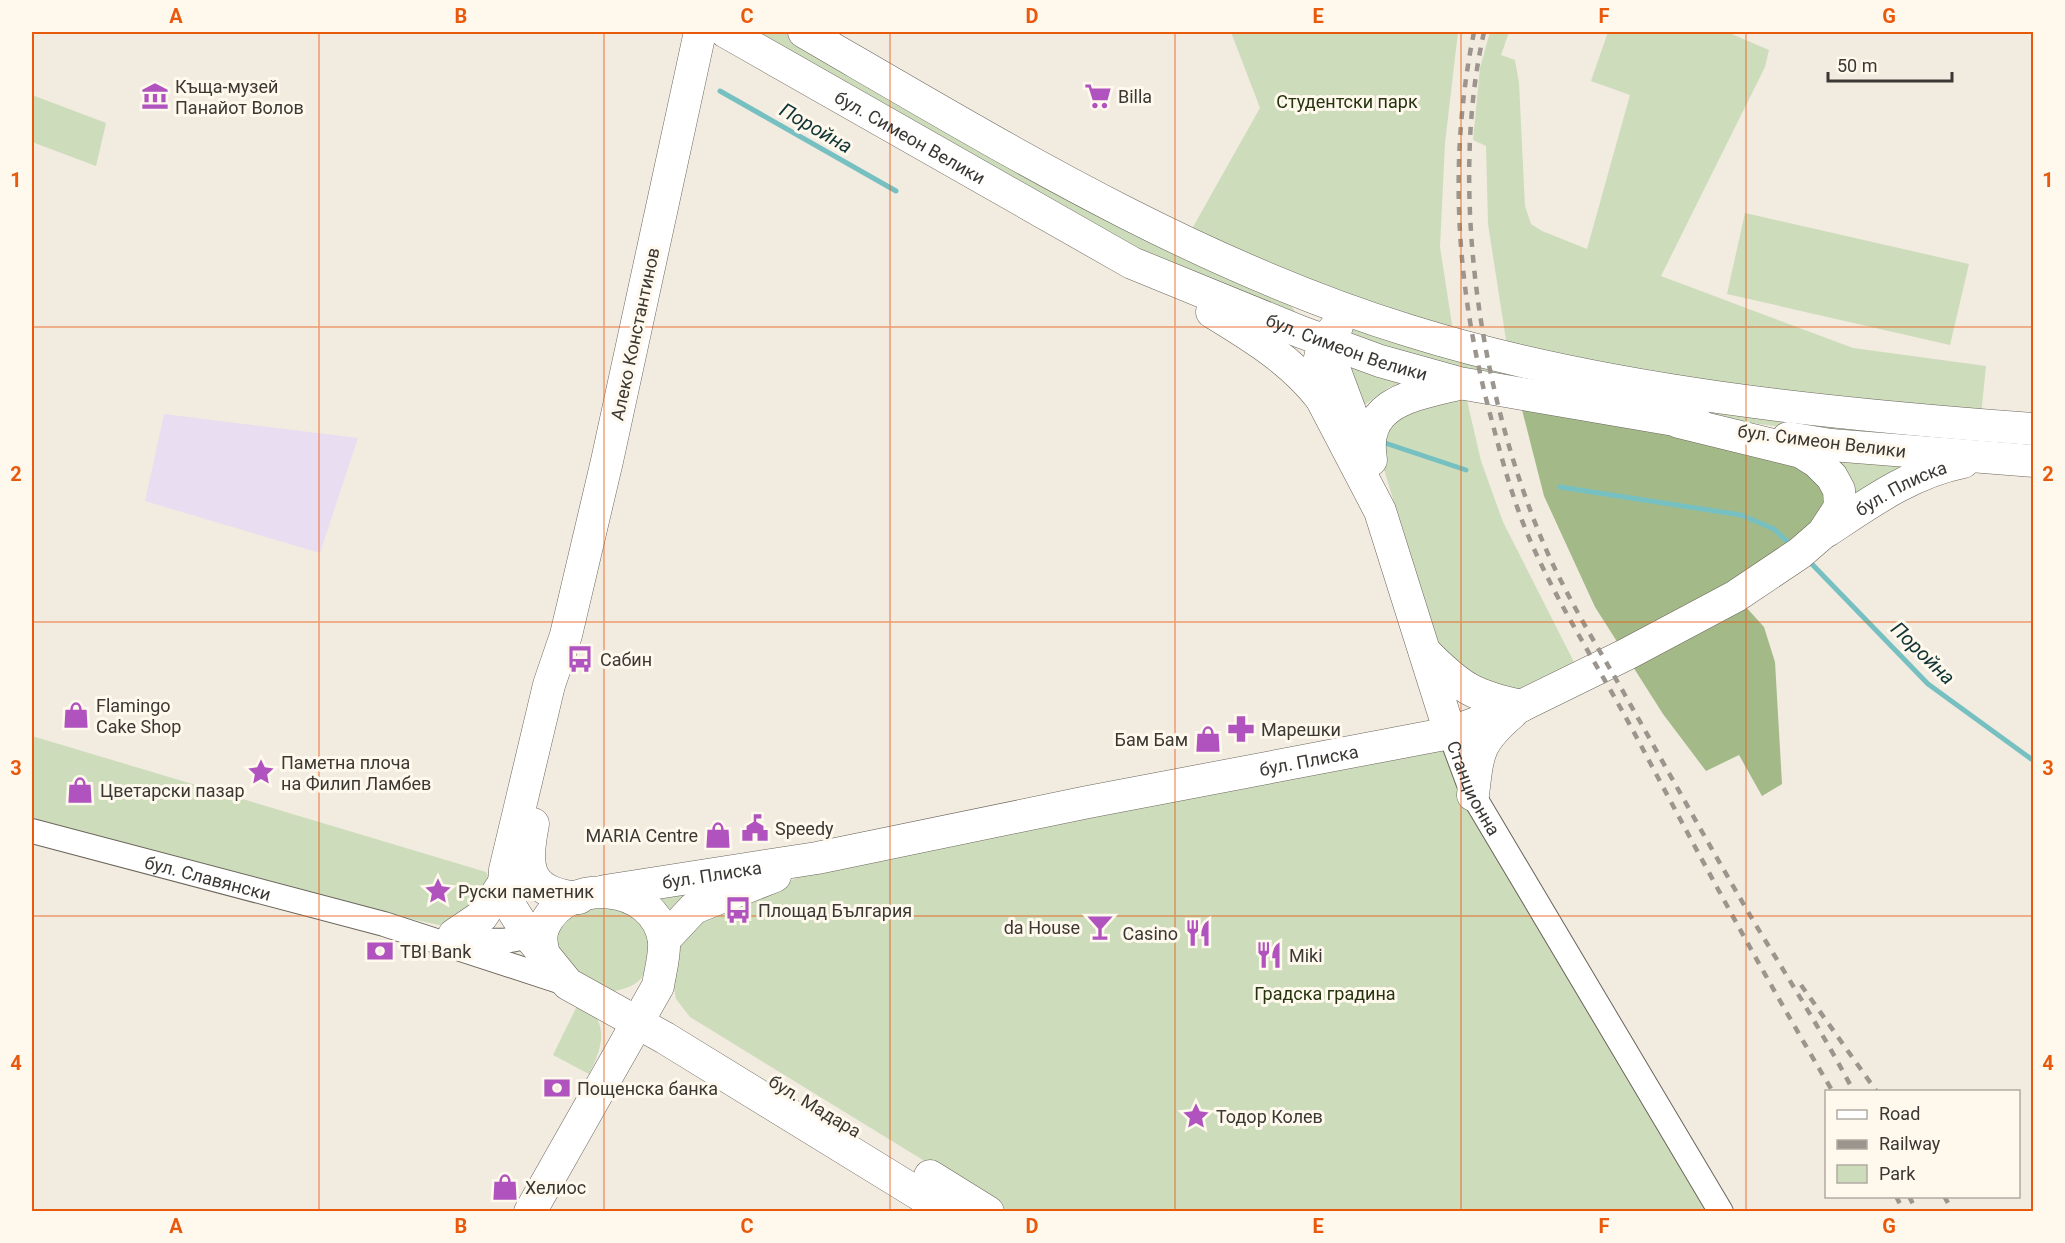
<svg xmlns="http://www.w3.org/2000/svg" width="2065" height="1243" font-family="Roboto,sans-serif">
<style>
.education{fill:#e9ddf1}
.green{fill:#cddcbb}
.forest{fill:#a3ba88}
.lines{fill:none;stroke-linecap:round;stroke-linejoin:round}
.stream{stroke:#77c0c2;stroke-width:5}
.minor-casing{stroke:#6b655b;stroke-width:26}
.major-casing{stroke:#6b655b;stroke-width:33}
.minor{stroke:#fff;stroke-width:24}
.major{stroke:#fff;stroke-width:32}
.rail{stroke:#9b958e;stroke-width:4.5;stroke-dasharray:8 8;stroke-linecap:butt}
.grid{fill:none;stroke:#e8590c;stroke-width:1.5;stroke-opacity:0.55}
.labels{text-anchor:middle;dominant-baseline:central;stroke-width:6;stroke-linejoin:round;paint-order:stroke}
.poi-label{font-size:18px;fill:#3b3834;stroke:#fff8ed;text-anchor:start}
.park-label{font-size:18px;fill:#25340e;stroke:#fff8ed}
.street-label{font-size:18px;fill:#3b3834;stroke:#fff8ed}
.water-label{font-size:20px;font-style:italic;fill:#103536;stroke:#fff8ed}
.neatline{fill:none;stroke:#e8590c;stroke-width:2}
.grid-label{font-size:20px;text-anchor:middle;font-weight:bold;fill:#e8590c}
</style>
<rect width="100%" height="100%" fill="#f2ebe0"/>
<path class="education" d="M164 414 358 438 320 553 145 501Z"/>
<path class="green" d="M739 32H790L1288 301 1303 324 1137 259Z
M1231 32H1458L1445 143 1440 247 1455 344 1509 359 1488 224 1486 146 1473 140 1480 68 1490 32H1509L1501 55 1515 60 1519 83 1525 206 1531 224 1542 231 1587 249 1630 95 1591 81 1608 32H1727L1769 50 1765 67 1661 276 1853 348 1986 366 1980 425 2033 437V451L1818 432 1619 405 1336 338 1350 324 1184 243 1260 108Z
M32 95 106 123 96 166 32 142Z
M1745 213 1969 264 1950 345 1727 294Z
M1339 359 1404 381 1388 388 1356 411Z
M1466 396 1481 461 1503 522 1576 666 1520 695 1457 667 1436 639 1382 463 1390 416Z
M1818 452 1916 465 1844 508Z
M32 736 486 872 491 881 453 928 308 897 32 824Z
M1443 748 1456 780 1709 1211H1006L690 1017 676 999 672 978 681 938 695 917 765 895 805 873Z
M695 883 697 899 672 915 639 896Z
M615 901 647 922C650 952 656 982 619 990 610 993 601 994 592 989 577 980 564 961 551 949L565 914Z
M579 1002C611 1021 603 1046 589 1074L553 1055Z"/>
<path class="forest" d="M1518 394 1801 452 1840 507 1736 596 1764 627 1775 662 1782 784 1762 796 1739 755 1706 771 1663 714 1595 607 1544 496Z"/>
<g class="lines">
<path class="stream" d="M720 91 896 191
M1385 443 1466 470
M1560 487 1741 515 1774 529 1793 547
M1807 559 1928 684 2034 761"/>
<defs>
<g id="minor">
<path id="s1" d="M1450 733 1473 795 1721 1212"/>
<path id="s2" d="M32 831 384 924 568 984"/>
<path d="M469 938C496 942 517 944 541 928"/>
</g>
<g id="major">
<path d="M700 32 607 461 566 635 549 685 505 870 504 883 512 909 529 936 568 984 665 1038 948 1212"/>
<path id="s3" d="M726 32 1132 263 1301 332 1380 361 1459 383 1698 424"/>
<path d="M804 32C999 145 1193 264 1410 331 1606 392 1829 414 2034 429"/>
<path d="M1212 312C1253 337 1291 360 1321 398"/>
<path d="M1337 326 1324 341 1317 371 1321 398 1380 511 1450 733"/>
<path d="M1325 344 1360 438"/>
<path d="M1788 438 1831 445 2034 461"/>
<path d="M1371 460C1361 401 1415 395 1458 384"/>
<path id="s4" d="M1827 531C1869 503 1912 472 1963 462"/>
<path d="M1427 654C1461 688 1474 696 1521 706"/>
<path d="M1473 795C1478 752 1478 742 1512 713"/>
<path d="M533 824C524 869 527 893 579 898"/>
<path id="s5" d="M605 891 817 858 1088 802 1450 733 1521 706 1627 654 1736 596 1800 553 1823 533 1840 507 1839 490 1832 477 1817 462 1801 452 1679 422"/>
<path d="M454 935 482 916 504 883"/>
<path d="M664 940 694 908 775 876"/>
<path d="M930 1176 988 1212"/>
<path d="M530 1212 658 986C660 972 665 956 664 941 656 882 566 876 544 926 539 936 542 948 545 958"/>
</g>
</defs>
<use href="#minor" class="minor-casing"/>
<use href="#major" class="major-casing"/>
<use href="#minor" class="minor"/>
<use href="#major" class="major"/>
<path class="rail" d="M1474 32C1447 165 1457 295 1493 425 1503 464 1514 503 1530 540 1560 609 1602 672 1637 738 1700 857 1764 976 1833 1092
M1484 32C1448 191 1481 398 1545 547 1567 598 1598 647 1625 695 1668 771 1710 847 1754 922 1788 978 1823 1033 1854 1092
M1801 985 1877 1092
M1896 1196 1904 1212
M1909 1196 1917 1212
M1944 1196 1953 1212"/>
</g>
<path class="grid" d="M319 32V1212M604 32V1212M890 32V1212M1175 32V1212M1461 32V1212M1746 32V1212M32 327H2034M32 622H2034M32 916H2034"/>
<defs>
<symbol id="museum-bare" viewBox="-9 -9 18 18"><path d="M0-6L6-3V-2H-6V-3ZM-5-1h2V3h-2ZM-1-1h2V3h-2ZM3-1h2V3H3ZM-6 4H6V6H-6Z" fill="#b053be" stroke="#fff8ed" stroke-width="2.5" paint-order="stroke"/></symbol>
<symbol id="supermarket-bare" viewBox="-9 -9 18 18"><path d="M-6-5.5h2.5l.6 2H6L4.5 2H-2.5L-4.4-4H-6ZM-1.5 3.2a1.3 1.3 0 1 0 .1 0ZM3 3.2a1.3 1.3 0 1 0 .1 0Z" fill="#b053be" stroke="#fff8ed" stroke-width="2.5" paint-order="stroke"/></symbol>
<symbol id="bus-bare" viewBox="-9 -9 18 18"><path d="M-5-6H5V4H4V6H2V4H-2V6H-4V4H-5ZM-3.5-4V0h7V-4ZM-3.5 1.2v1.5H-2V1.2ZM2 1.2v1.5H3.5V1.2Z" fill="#b053be" stroke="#fff8ed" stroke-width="2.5" paint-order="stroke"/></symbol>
<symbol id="shop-bare" viewBox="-9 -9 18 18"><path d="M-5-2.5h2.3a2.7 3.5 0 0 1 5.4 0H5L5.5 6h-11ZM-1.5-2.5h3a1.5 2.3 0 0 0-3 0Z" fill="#b053be" stroke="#fff8ed" stroke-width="2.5" paint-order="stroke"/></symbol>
<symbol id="pharmacy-bare" viewBox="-9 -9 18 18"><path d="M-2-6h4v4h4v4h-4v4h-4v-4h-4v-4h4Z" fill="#b053be" stroke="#fff8ed" stroke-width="2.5" paint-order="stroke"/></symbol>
<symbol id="sight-bare" viewBox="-9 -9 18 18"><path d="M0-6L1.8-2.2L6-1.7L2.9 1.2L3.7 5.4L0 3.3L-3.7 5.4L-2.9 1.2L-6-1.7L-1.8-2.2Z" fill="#b053be" stroke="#fff8ed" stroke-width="2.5" paint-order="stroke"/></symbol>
<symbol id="civic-bare" viewBox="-9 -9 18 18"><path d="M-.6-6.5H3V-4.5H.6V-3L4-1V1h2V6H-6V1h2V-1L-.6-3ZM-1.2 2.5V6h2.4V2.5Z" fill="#b053be" stroke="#fff8ed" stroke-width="2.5" paint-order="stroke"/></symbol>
<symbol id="bar-bare" viewBox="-9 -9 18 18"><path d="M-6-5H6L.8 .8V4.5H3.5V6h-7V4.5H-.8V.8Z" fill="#b053be" stroke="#fff8ed" stroke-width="2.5" paint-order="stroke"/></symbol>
<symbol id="restaurant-bare" viewBox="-9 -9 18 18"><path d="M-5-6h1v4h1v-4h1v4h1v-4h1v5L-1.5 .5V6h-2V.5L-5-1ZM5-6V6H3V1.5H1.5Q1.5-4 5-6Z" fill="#b053be" stroke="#fff8ed" stroke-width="2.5" paint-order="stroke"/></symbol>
<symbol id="bank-bare" viewBox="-9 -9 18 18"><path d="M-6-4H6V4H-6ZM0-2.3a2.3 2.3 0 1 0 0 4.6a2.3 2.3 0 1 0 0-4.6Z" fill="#b053be" stroke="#fff8ed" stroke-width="2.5" paint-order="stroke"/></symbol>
</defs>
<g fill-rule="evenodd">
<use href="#museum-bare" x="136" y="77" width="38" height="38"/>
<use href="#supermarket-bare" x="1079" y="77" width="38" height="38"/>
<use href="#bus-bare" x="561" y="640" width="38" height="38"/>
<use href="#shop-bare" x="57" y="696" width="38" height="38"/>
<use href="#pharmacy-bare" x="1222" y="710" width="38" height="38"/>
<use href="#shop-bare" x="1189" y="720" width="38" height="38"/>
<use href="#sight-bare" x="242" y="753" width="38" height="38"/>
<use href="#shop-bare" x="61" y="771" width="38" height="38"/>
<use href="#civic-bare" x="736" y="809" width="38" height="38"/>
<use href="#shop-bare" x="699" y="816" width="38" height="38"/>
<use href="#sight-bare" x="419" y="872" width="38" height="38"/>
<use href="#bus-bare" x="719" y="891" width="38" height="38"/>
<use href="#bar-bare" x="1081" y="908" width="38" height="38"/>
<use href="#restaurant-bare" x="1179" y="914" width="38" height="38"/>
<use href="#bank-bare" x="361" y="932" width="38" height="38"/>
<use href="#restaurant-bare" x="1250" y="936" width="38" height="38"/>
<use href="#bank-bare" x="538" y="1069" width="38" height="38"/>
<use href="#sight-bare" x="1177" y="1097" width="38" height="38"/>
<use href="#shop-bare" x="486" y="1168" width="38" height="38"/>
</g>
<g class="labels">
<g class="poi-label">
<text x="175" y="86">Къща-музей<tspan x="175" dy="21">Панайот Волов</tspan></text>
<text x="1118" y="96">Billa</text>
<text x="600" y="659">Сабин</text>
<text x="96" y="705">Flamingo<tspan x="96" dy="21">Cake Shop</tspan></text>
<text x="1261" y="729">Марешки</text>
<text x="1188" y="739" text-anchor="end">Бам Бам</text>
<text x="281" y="762">Паметна плоча<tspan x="281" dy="21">на Филип Ламбев</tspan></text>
<text x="100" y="790">Цветарски пазар</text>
<text x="775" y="828">Speedy</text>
<text x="698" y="835" text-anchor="end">MARIA Centre</text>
<text x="458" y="891">Руски паметник</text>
<text x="758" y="910">Площад България</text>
<text x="1080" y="927" text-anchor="end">da House</text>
<text x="1178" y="933" text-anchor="end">Casino</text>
<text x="400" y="951">TBI Bank</text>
<text x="1289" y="955">Miki</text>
<text x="577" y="1088">Пощенска банка</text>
<text x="1216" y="1116">Тодор Колев</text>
<text x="525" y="1187">Хелиос</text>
</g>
<g class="park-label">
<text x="1347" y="101">Студентски парк</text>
<text x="1325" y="993">Градска градина</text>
</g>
<g class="street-label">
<text stroke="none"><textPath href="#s3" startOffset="212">бул. Симеон Велики</textPath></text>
<text transform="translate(635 334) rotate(-78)">Алеко Константинов</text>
<text stroke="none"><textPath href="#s3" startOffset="698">бул. Симеон Велики</textPath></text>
<text transform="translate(1822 441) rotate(7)">бул. Симеон Велики</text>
<text stroke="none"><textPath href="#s4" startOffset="86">бул. Плиска</textPath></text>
<text stroke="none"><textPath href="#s5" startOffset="716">бул. Плиска</textPath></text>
<text stroke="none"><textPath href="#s1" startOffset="60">Станционна</textPath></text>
<text stroke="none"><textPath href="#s5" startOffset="108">бул. Плиска</textPath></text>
<text stroke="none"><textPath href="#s2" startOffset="182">бул. Славянски</textPath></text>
<text transform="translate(815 1106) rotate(31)">бул. Мадара</text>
</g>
<g class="water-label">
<text transform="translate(816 128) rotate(30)">Поройна</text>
<text transform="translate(1923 653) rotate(44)">Поройна</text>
</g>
</g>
<rect width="2065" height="1243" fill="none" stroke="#fff8ed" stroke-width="66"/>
<rect x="1825" y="1090" width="195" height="108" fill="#fff8ed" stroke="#b1aba3" stroke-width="1.5"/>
<rect x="1837" y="1110" width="30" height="9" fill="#ffffff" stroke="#b1aba3" stroke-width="1.5"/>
<text x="1879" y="1120" font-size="18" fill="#3b3834">Road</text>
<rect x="1837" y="1140" width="30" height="9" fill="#9b958e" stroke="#b1aba3" stroke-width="1.5"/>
<text x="1879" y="1150" font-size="18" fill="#3b3834">Railway</text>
<rect x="1837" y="1165" width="30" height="18" fill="#cddcbb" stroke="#b1aba3" stroke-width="1.5"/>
<text x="1879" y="1180" font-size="18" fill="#3b3834">Park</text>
<path d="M1828 72v9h124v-9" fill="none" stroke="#3b3834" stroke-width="3"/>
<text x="1837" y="72" font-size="18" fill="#3b3834" stroke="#fff8ed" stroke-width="4.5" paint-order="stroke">50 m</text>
<rect x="33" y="33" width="1999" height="1177" class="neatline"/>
<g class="grid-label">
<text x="176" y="23">A</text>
<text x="461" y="23">B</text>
<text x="747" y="23">C</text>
<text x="1032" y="23">D</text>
<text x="1318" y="23">E</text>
<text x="1604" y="23">F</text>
<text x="1889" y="23">G</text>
<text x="16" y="187">1</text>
<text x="2048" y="187">1</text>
<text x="16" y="481">2</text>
<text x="2048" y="481">2</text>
<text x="16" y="775">3</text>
<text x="2048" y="775">3</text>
<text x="16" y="1070">4</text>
<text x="2048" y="1070">4</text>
<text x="176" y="1233">A</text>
<text x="461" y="1233">B</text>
<text x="747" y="1233">C</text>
<text x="1032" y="1233">D</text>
<text x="1318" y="1233">E</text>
<text x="1604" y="1233">F</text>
<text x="1889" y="1233">G</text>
</g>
</svg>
